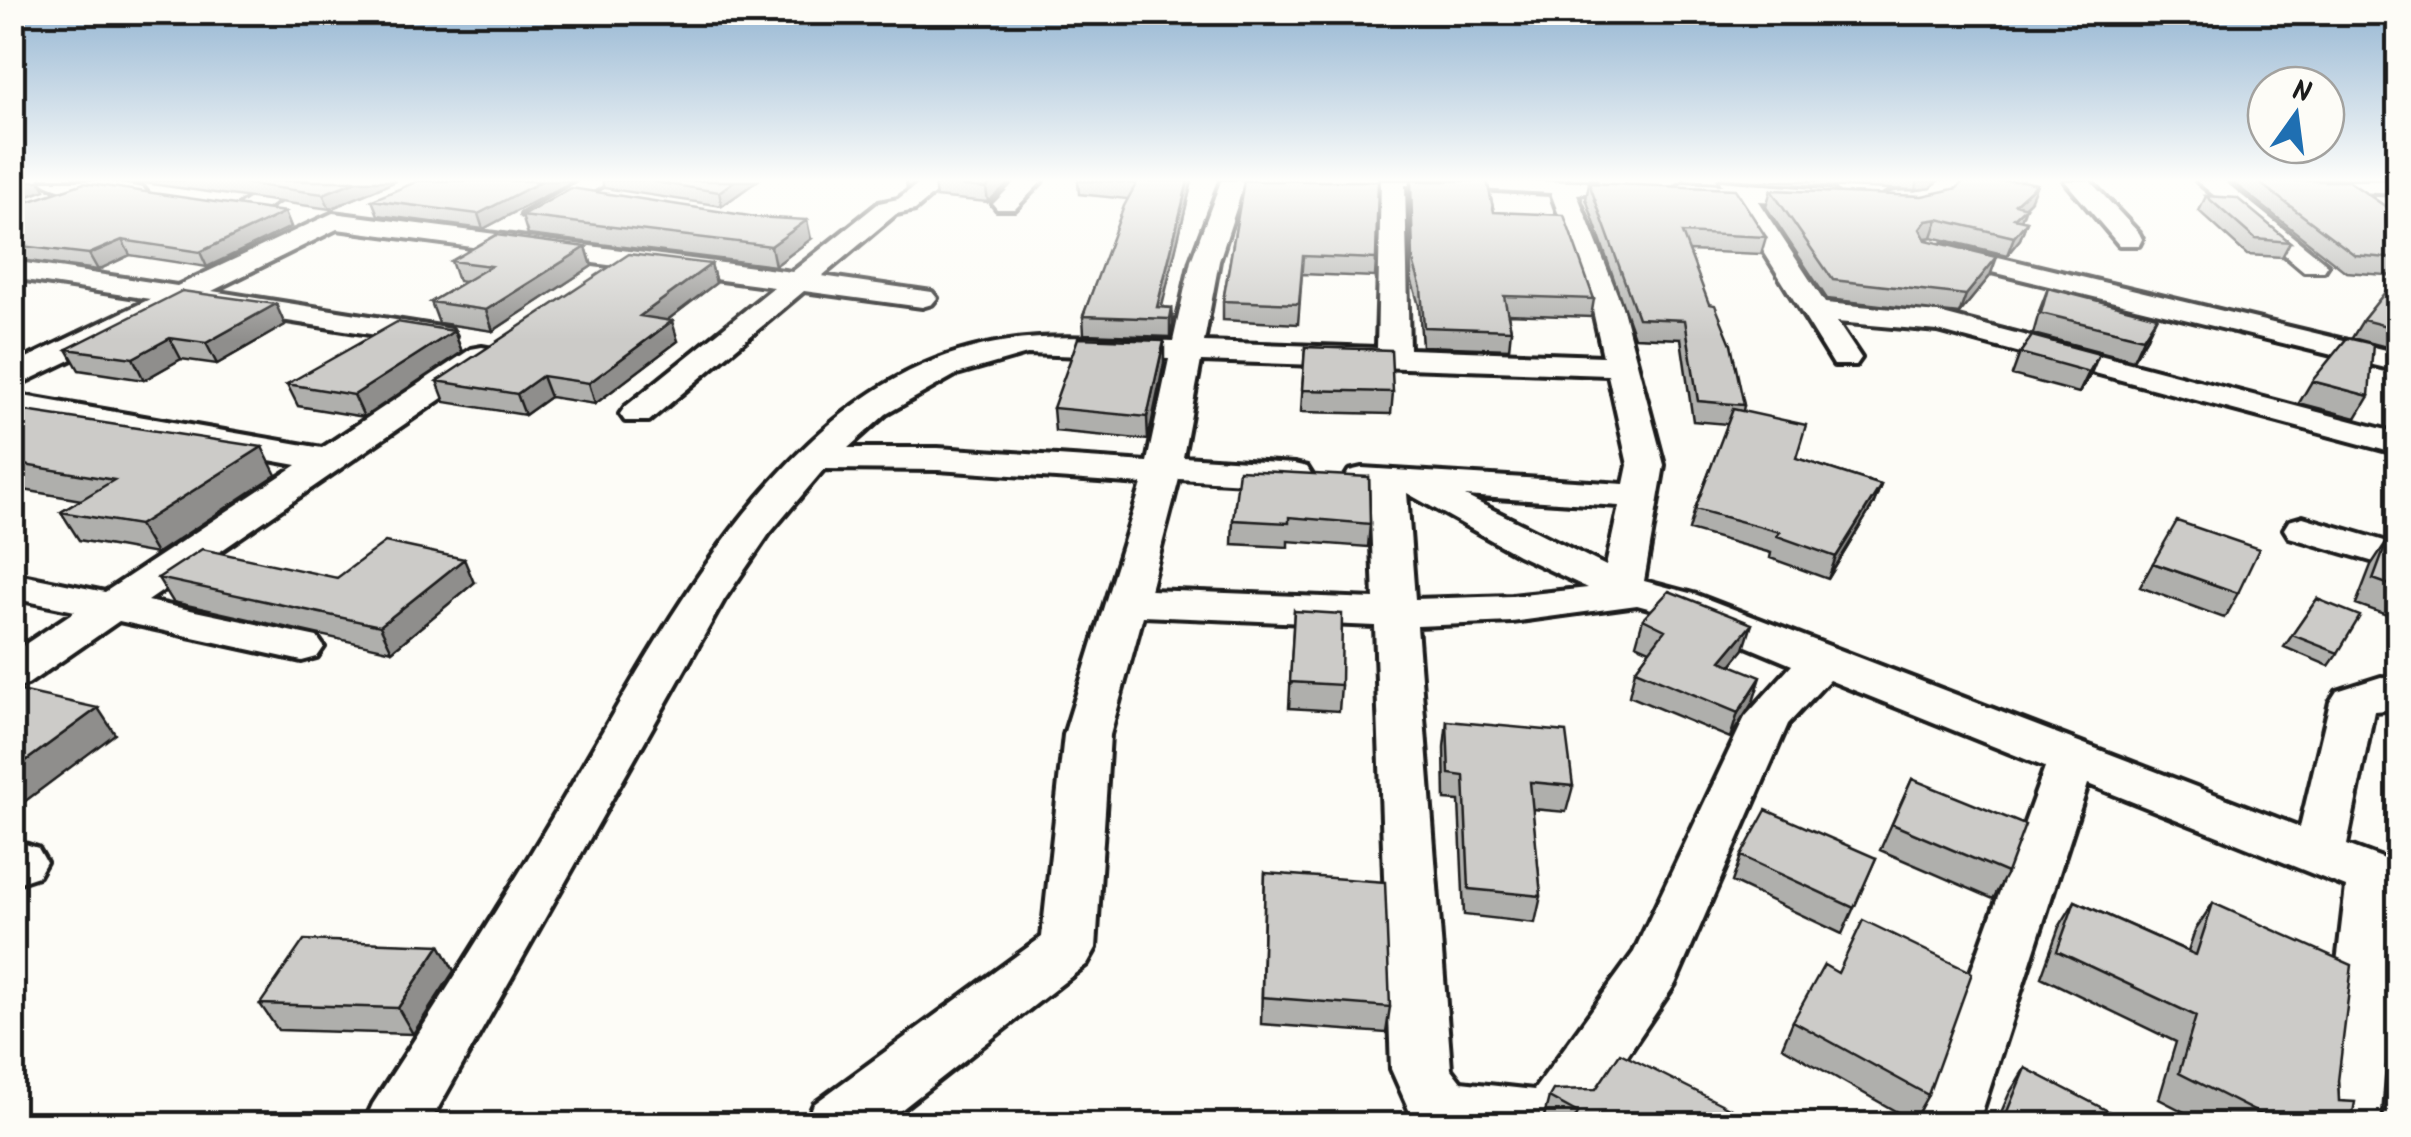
<svg xmlns="http://www.w3.org/2000/svg" width="2411" height="1137" font-family="Kalam,sans-serif">
<style>
.lines{fill:none;stroke-linecap:round;stroke-linejoin:round}
.street-casing{stroke:#1c1c1c;stroke-width:8}
.street{fill:#fdfcf7;fill-rule:evenodd}
.wall{fill:#afafac;stroke:#1c1c1c;stroke-width:2.5}
.shaded-wall{fill:#8f8e8c;stroke:#1c1c1c;stroke-width:2.5}
.building{fill:#cccbc8;stroke:#1c1c1c;stroke-width:2.5}
</style>
<rect width="100%" height="100%" fill="#fdfcf7"/>
<filter id="ink" filterUnits="userSpaceOnUse"><feTurbulence type="fractalNoise" baseFrequency=".01" numOctaves="2"/><feDisplacementMap in="SourceGraphic" scale="20" xChannelSelector="R" yChannelSelector="G"/><feConvolveMatrix kernelMatrix="1 2 1 2 8 2 1 2 1" color-interpolation-filters="sRGB"/></filter>
<g filter="url(#ink)">
<g class="lines">
<defs>
<path id="street" d="M42 181H102L143 188 147 193C135 205 53 193 42 181Z
M277 181H306L259 214H241L237 209 241 204Z
M579 181H609L544 221 535 223 522 215Z
M922 181H949L915 210 896 214 822 276 932 292 937 298 932 304 922 307 804 291 649 421H625L620 414 625 407 774 287 337 229 212 291 440 327 451 329 455 336 451 343 440 345 185 305 12 388V365L150 299 12 278V261L177 286 333 213 792 272 879 203 898 199Z
M1016 181H1042L1015 209H997L993 204Z
M1221 181H1245L1219 261 1204 342 1377 348 1381 181 1595 182 1598 187 1595 192 1577 194 1622 306 1664 465 1644 581 1697 595 2300 827 2330 702 2337 691 2381 677 2398 679V709L2374 711 2347 845 2398 864V907L2380 1124H2318L2346 887 2088 784 1978 1124H1916L2045 767 1829 680 1788 724 1675 984 1581 1124H1421L1410 1112 1391 1069 1375 626 1143 616 1110 735 1096 948 1087 964 883 1124H805L814 1104 1042 937 1064 735 1142 484 938 470 824 469 769 534 724 600 429 1124H364L373 1104C435 1008 496 913 554 815 647 660 758 429 935 360 1016 328 1089 338 1173 341L1191 261ZM1405 185 1551 193 1592 306 1603 356 1409 349ZM1027 354 1169 359 1147 462 938 448H848L886 414 957 374ZM1201 361 1608 375 1628 465 1624 484 1362 468 1349 471 1344 479 1349 487 1370 490 1374 599 1150 590 1179 479 1294 486 1307 483 1312 475 1307 467 1294 464 1183 457ZM1407 493 1518 555 1588 588 1512 596 1415 599ZM1465 496 1619 506 1606 566ZM1637 605 1667 613 1792 665 1745 717 1634 952 1534 1090 1461 1082 1451 1069 1417 626 1512 622Z
M1720 181 1834 191 1838 196 1834 201 1825 204 1758 201 1825 303 1939 313 2398 433V454L1938 331 1837 322 1861 358 1856 365H1834L1732 200 1684 199 1671 191 1684 183 1722 185Z
M1940 181H1965C1949 204 1903 224 1880 199 1898 183 1918 201 1940 181Z
M2065 181H2090L2139 233 2142 239 2139 245H2119Z
M2197 181H2224L2328 265 2324 271H2304Z
M2266 181H2398V194L2278 188Z
M1944 244 2398 353V371L1934 258 1930 252Z
M482 347 493 349 498 356 493 363 148 601 317 637 324 647 317 657 302 661 119 621 28 684 12 689V653L75 611 12 598V573L105 592 297 465 12 414V394L322 448 471 349Z
M2303 517 2398 545V569L2289 537 2284 529 2289 521Z
M12 840 38 848 46 862 38 876 20 882 12 880Z"/>
</defs>
<use href="#street" class="street-casing"/>
<use href="#street" class="street"/>
</g>
<path class="wall" d="M130 181H396L330 209Z
M573 181 483 229 378 215 372 200Z
M602 181H757L722 206 604 188Z
M1011 181 988 202 936 197 934 183Z
M1078 181H1192L1161 307 1172 308 1173 325 1170 337 1084 334 1083 316 1128 199 1079 194Z
M1244 181 1376 259 1375 277 1302 274 1298 324 1223 320V301Z
M1410 181H1487L1494 212 1594 299 1591 317 1508 314 1511 330 1509 349 1422 346 1419 306 1411 278Z
M1748 181H1936L1931 188 1915 190 1751 183Z
M2231 181H2348L2398 215V276L2346 272Z
M1589 183 1766 237 1761 254 1689 251 1744 405 1743 411 1796 458 1881 485 1873 505 1828 579 1770 558 1771 553 1689 530 1695 509 1728 424 1693 421 1681 339 1634 337 1586 199Z
M1771 190 2030 201 2024 207 2021 220 2027 221 2020 239 2007 255 1932 237 1925 238 1990 276 1959 314 1827 299 1766 207Z
M2206 196 2290 242 2282 257 2247 255 2199 211Z
M12 207 285 212 291 227 207 267 130 255 98 270 12 259Z
M522 216 811 239 775 266 528 235Z
M586 247 592 266 493 331 439 323 431 302 464 282 458 281 451 261Z
M711 264 716 283 667 320 678 341 595 404 550 397 525 415 445 402 437 381Z
M2398 276V350L2352 338 2363 320Z
M2048 288 2147 337 2133 360 2033 334 2040 309Z
M285 325 217 364 181 359 144 380 79 370 67 349Z
M454 331 462 352 364 417 298 406 287 384Z
M1305 347 1393 392 1391 414 1301 412Z
M2020 353 2099 354 2079 393 2012 375Z
M1164 363 1148 440 1055 431 1053 408Z
M2312 381 2369 396 2356 418 2299 403Z
M12 409 276 475 156 554 79 540 61 512 81 500 12 488Z
M1369 477 1370 524 1368 547 1288 541V547L1232 544 1233 520Z
M2387 541 2398 544V619L2356 604 2371 565Z
M2153 563 2238 593 2224 618 2140 587Z
M158 578H337L474 583 392 651 173 602Z
M2317 599 2338 653 2329 666 2284 647Z
M1294 611 1341 685 1339 711 1289 708Z
M1643 619 1744 649 1731 665 1753 702 1730 738 1629 696 1635 670 1650 650 1636 644Z
M1447 721 1573 786 1566 812 1532 809 1541 896 1535 923 1464 915 1459 801 1445 800 1444 747Z
M1912 779 2007 873 1993 899 1880 850Z
M1741 856 1876 858 1842 934 1732 882Z
M1265 873 1390 1007 1386 1033 1261 1024Z
M2075 901 2188 951 2195 930 2213 903 2338 1081 2339 1101 2351 1124H2208L2159 1099 2176 1042 2041 977 2059 927Z
M440 945 454 971 413 1034 278 1030 260 1004Z
M1838 973 1928 1095 1913 1121 1782 1047 1793 1021Z
M2025 1068 2133 1124H1996L2009 1094Z
M2398 1068V1124H2395Z
M1596 1089 1761 1124H1542L1549 1097Z"/>
<path class="shaded-wall" d="M23 181H40L45 190 12 202V185Z
M356 181H396L330 209 323 194Z
M542 181H573L483 229 478 214Z
M734 181H757L722 206 719 192Z
M906 181H917L907 188Z
M994 181H1011L988 202 986 188Z
M1188 181H1192L1159 319 1157 307Z
M1918 181H1936L1931 188 1915 190Z
M2037 184 2030 201 2008 222 2015 204Z
M2026 207 2019 225 2014 218Z
M285 212 291 227 207 267 200 252Z
M1938 219 1932 237 1920 239V229L1926 221Z
M807 220 811 239 775 266 771 246Z
M2027 221 2020 239 2007 255 2014 237Z
M122 240 130 255 98 270 89 254Z
M586 247 592 266 493 331 486 310Z
M1997 257 1990 276 1959 314 1966 295Z
M711 264 716 283 645 337 640 316Z
M276 304 285 325 217 364 206 343Z
M1172 308 1173 325 1170 337V319Z
M2157 316 2147 337 2133 360 2143 338Z
M672 321 678 341 595 404 589 383Z
M454 331 462 352 364 417 354 395Z
M170 338 181 359 144 380 133 358Z
M1164 341V363L1148 440 1147 417Z
M2099 354 2090 376 2079 393 2089 372Z
M542 376 550 397 525 415 517 394Z
M262 447 276 475 156 554 139 525Z
M1881 485 1873 505 1828 579 1836 557Z
M464 559 474 583 392 651 380 626Z
M1752 624 1744 649 1714 686 1721 661Z
M1761 677 1753 702 1730 738 1738 713Z
M98 708 115 734 12 811V771Z
M440 945 454 971 413 1034 398 1008Z"/>
<path class="building" d="M226 181H356L323 194Z
M418 181H542L478 214 372 200Z
M647 181H734L719 192Z
M937 181H994L986 188 934 183Z
M1106 181H1188L1157 307 1172 308 1170 319 1083 316 1124 206 1136 184Z
M1244 181H1378L1376 259 1303 256 1299 304 1223 301Z
M1411 181H1487L1494 212 1564 215 1594 299 1504 296 1511 330 1424 327 1421 288 1413 261Z
M1963 181H2023L2037 184 2015 204 2026 207 2014 218 2027 221 2014 237 1938 219 1926 221 1920 229 1926 240 1997 257 1966 295 1833 280 1771 190 1922 196 1957 188Z
M2257 181H2348L2398 215V259L2355 255Z
M84 183 285 212 200 252 122 240 89 254 12 245V207Z
M1589 183 1735 189 1766 237 1682 233 1709 304 1715 305 1731 344 1744 405 1698 401 1685 320 1638 318Z
M571 188 756 217 807 220 771 246 522 216Z
M2206 196 2237 198 2290 242 2255 239Z
M496 235 586 247 486 310 431 302 491 266 451 261Z
M629 254 711 264 640 316 672 321 589 383 542 376 517 394 437 381Z
M2398 276V329L2363 320Z
M2048 288 2157 316 2143 338 2041 313Z
M182 291 276 304 206 343 170 338 133 358 67 349Z
M397 322 454 331 354 395 287 384Z
M2032 336 2099 354 2089 372 2020 353Z
M1078 338 1164 341 1147 417 1053 408Z
M2347 338 2373 344 2369 396 2312 381Z
M1305 347 1391 350 1393 392 1302 390Z
M12 409 262 447 139 525 61 512 114 480 12 463Z
M1733 409 1806 425 1796 458 1881 485 1836 557 1777 536 1780 532 1695 509Z
M1239 470 1369 477 1370 524 1289 517V523L1233 520Z
M2177 521 2259 549 2238 593 2153 563Z
M2387 541 2398 544V588L2373 579Z
M385 542 464 559 380 626 158 578 202 549 337 578Z
M1669 591 1752 624 1721 661 1761 677 1738 713 1635 670 1665 630 1643 619Z
M2317 599 2360 616 2338 653 2292 635Z
M1294 611 1342 614 1341 685 1290 682Z
M12 689 98 708 12 771Z
M1447 721 1566 732 1573 786 1530 782 1541 896 1469 889 1464 776 1449 774Z
M1912 779 2025 825 2007 873 1892 824Z
M1766 810 1876 858 1854 908 1741 856Z
M1265 873 1385 882 1390 1007 1262 997Z
M2075 901 2196 955 2213 903 2352 965 2338 1081 2339 1101 2355 1102 2351 1124H2280L2179 1073 2196 1016 2057 951Z
M1863 920 1972 973 1928 1095 1793 1021 1824 965 1838 973Z
M304 940 440 945 398 1008 260 1004Z
M1620 1053 1761 1124H1572L1578 1113 1549 1097 1553 1090 1596 1089Z
M2025 1068 2133 1124H2002Z"/>
</g>
<linearGradient id="sky" x2="0" y2="1"><stop stop-color="#94b5d2"/><stop offset="0.53" stop-color="#fefefb"/><stop offset="1" stop-color="#fefefb" stop-opacity="0"/></linearGradient>
<rect width="2411" height="340" fill="url(#sky)"/>
<rect width="2411" height="1137" fill="none" stroke="#fdfcf7" stroke-width="50"/>
<rect x="25" y="25" width="2361" height="1087" fill="none" stroke="#1c1c1c" stroke-width="4" filter="url(#ink)"/>
<g transform="translate(2296 115) rotate(14)"><circle r="48" fill="#fdfcf7" stroke="#a3a29f" stroke-width="2.5"/>
<path d="M0-8L18 38L0 25L-18 38Z" fill="#1f6fb2"/>
<text y="-15" font-size="28" font-weight="bold" text-anchor="middle" fill="#1c1c1c">N</text>
</g>
</svg>
